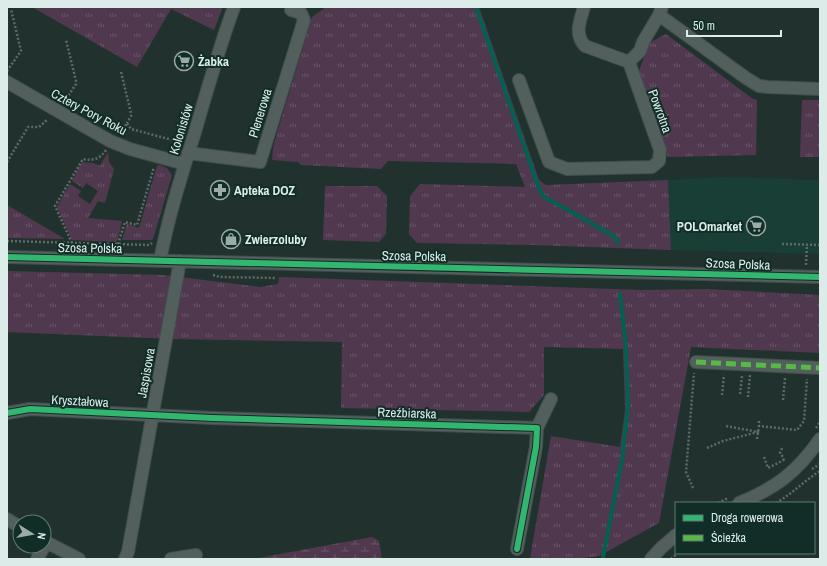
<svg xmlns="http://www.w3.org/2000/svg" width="827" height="566" font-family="'Archivo Narrow',sans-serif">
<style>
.built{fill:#193e36}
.grass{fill:url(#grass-tufts)}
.wetland{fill:url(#wetland-marsh)}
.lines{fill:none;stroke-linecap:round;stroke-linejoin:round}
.stream{stroke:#036052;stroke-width:4}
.minor-casing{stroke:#414f4b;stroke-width:14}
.path{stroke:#5f6a67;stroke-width:2.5;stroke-dasharray:2 2;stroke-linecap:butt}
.minor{stroke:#535f5c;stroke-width:12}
.quiet{stroke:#58b947;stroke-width:5;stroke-dasharray:10 5;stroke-linecap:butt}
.cycleway-casing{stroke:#102d27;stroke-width:8}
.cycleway{stroke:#33b770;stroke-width:6}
.labels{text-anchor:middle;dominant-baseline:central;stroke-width:4;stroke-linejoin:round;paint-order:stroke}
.poi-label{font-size:13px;font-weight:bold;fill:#dcece8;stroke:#102d27;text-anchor:start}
.street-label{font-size:13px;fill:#dcece8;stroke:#102d27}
</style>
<defs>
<pattern id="grass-tufts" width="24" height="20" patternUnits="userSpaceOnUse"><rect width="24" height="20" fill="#50394e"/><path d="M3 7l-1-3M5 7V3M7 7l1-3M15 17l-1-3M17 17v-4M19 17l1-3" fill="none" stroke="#695668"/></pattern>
<pattern id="wetland-marsh" width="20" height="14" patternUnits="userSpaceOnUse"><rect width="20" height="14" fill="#50394e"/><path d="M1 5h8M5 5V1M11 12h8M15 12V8" fill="none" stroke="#695668"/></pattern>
</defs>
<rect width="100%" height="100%" fill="#21322e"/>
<path class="built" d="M724 177 820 180V254L671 250 668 180Z"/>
<path class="grass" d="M32 7H223L214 30 171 9 137 67Z
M326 7H479L539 180 546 185 668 180 671 250 533 245 417 243 409 234 410 196 420 184 525 187 516 164 388 161 381 169 301 165 298 162 272 160 273 148 277 133 312 17Z
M666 34 753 99 757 100 756 155 668 157 638 74 649 43Z
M802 100H820V157H800Z
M108 152 109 162 114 169 105 203 98 201 88 218 122 221 118 239 116 242 72 240 57 207 70 184 81 191 78 196 90 204 98 191 86 183 83 188 72 181 82 162 93 163 100 166Z
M159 165 167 168 172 175 153 239 151 240H122L127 224 139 228 157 166Z
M325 186H377L387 196 386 234 379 242 323 240Z
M7 205 65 239 7 238Z
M7 271 164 275 260 287 278 284 279 277 641 290 707 289 820 295V353L691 347 659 523 599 556 575 559H530L551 436 620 447 625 410 623 349 544 347V395L529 412 341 408 342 342 172 339 7 332Z"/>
<path class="wetland" d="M372 537 379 541 382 559H253Z"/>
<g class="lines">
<path class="stream" d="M476 7 538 186 543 196 605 231 615 237 618 243
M603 557 622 460 628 406 626 347 620 294"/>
<defs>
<path id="minor" d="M584 7C580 21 574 34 585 46L629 62 640 51 643 42 659 15
M662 7 659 15 746 78 759 86 768 87 820 89
M519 80 549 162 567 169 652 167 659 161 660 150 629 62
M7 82 110 141 130 149 185 164
M188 153 260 162 304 20 301 13 291 10
M7 257 820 277
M160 261C168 217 182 174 195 132 207 90 219 48 234 7
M696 362 820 368
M7 413 30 409 212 418 537 428 536 447 517 549
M537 428 551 399
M739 503C776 488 797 472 820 439
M7 519 20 527
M44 541 79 559
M37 559 47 542
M125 559 128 552 180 261
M171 559 196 555
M651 559 661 548 676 535"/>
</defs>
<use href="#minor" class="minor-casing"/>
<path class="path" d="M7 71 21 51 11 9
M121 72 131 113V116L127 123
M64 102 76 84V81L66 40
M121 133 127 123 131 129 180 142
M7 162 28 127H39L48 119
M7 241 149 245 152 243
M72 243 55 206 83 159C93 161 100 159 106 150
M118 244 125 222 137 225 154 167
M782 244 820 245
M806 265 807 245
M213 275 220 277 276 278
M740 394 742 376
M722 395 724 375
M748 397 750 375
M783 400 785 378
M759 421V426L797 430 804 421 807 379
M816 428 820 422
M757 439 759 426
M707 448 723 441 758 432 726 426
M782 448 780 453 783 457 784 462
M764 457 768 468 784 460
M812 469 820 464
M693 488 686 472 694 373
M718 503 728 498
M776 503C792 494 804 481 820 471
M671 559 678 553"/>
<use href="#minor" class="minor"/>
<path class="quiet" d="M696 362 820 368"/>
<defs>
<path id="cycleway" d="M7 257 820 277
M7 413 30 409 212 418 537 428 536 447 517 549"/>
</defs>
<use href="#cycleway" class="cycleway-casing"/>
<use href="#cycleway" class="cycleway"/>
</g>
<defs>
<symbol id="supermarket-ring" viewBox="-11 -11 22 22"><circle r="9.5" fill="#102d27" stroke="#9baba7" stroke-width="1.5"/><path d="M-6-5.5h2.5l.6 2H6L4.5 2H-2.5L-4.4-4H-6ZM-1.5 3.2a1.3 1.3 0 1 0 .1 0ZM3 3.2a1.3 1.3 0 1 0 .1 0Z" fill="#9baba7"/></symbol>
<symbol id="pharmacy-ring" viewBox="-11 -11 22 22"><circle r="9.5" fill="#102d27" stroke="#9baba7" stroke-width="1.5"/><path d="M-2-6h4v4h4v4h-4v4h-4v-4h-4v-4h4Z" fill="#9baba7"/></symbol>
<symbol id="shop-ring" viewBox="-11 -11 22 22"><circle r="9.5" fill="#102d27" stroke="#9baba7" stroke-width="1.5"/><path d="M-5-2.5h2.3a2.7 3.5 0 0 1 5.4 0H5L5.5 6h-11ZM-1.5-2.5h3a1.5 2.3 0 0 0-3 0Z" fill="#9baba7"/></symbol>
</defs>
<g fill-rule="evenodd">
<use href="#supermarket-ring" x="173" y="50" width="22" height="22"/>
<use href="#pharmacy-ring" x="209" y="179" width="22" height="22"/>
<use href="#supermarket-ring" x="745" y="215" width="22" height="22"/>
<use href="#shop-ring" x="220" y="228" width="22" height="22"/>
</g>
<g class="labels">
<g class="poi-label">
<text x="198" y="61">Żabka</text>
<text x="234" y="190">Apteka DOZ</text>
<text x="742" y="226" text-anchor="end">POLOmarket</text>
<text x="245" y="239">Zwierzoluby</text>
</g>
<g class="street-label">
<text transform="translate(660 111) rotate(70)">Powrotna</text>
<text transform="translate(89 112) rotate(28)">Cztery Pory Roku</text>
<text transform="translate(260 113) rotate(-73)">Plenerowa</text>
<text transform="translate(181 129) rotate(-73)">Kolonistów</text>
<text transform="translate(90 248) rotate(1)">Szosa Polska</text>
<text transform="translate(414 256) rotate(1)">Szosa Polska</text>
<text transform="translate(738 264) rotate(2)">Szosa Polska</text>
<text transform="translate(146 373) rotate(-80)">Jaspisowa</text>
<text transform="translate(80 401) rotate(3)">Kryształowa</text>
<text transform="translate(407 413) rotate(2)">Rzeźbiarska</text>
</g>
</g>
<rect width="827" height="566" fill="none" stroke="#dcece8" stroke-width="16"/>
<rect x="675" y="502" width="140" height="52" fill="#102d27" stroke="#627974"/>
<rect x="683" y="515" width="20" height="6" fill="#33b770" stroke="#627974"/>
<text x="711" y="522" font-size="12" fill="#dcece8">Droga rowerowa</text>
<rect x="683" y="535" width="20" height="6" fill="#58b947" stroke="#627974"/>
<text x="711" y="542" font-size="12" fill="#dcece8">Ścieżka</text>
<g transform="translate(32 534) rotate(101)"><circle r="19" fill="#102d27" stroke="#627974"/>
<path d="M0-3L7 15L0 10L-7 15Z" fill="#9baba7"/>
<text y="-6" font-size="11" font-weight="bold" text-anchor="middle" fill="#dcece8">N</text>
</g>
<path d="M687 30v6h94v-6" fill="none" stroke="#dcece8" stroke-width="2"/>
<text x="693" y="30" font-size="12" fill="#dcece8" stroke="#102d27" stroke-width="3" paint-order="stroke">50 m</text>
</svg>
